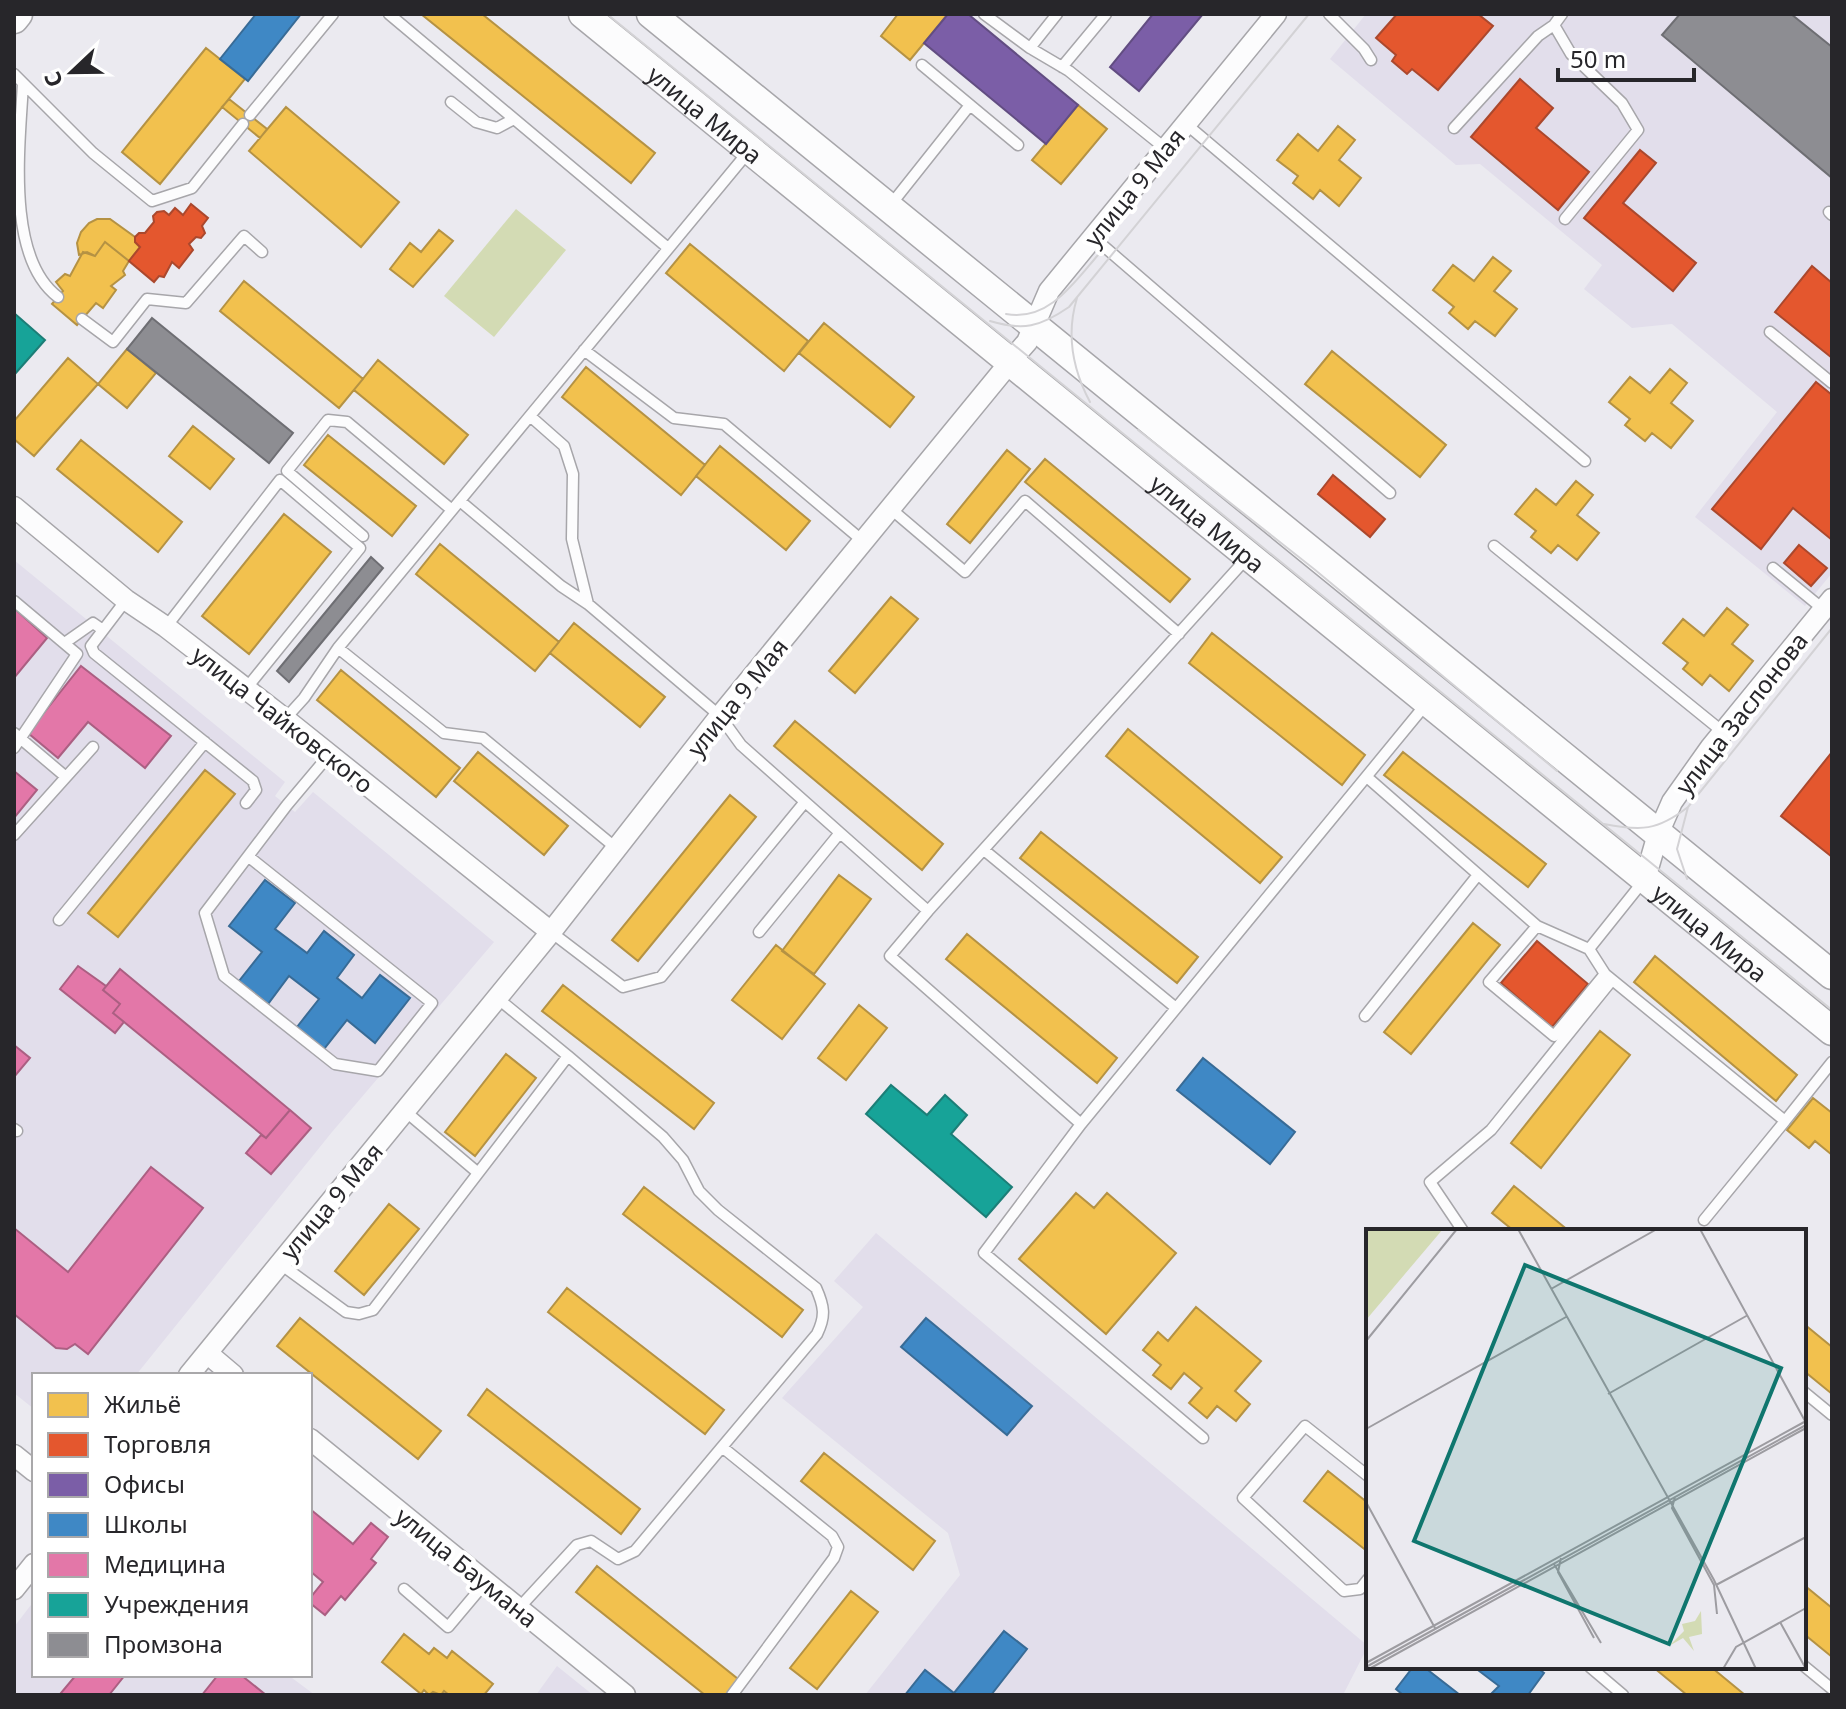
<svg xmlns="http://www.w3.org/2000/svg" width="1846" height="1709" font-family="'Noto Sans',sans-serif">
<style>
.built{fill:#e2deeb}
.green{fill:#d3dbb4}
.homes{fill:#f2c14e;stroke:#b59243;stroke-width:2}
.shops{fill:#e4572e;stroke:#ab482d;stroke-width:2}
.offices{fill:#7b5ea7;stroke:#624d82;stroke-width:2}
.schools{fill:#3f88c5;stroke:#386b96;stroke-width:2}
.health{fill:#e377a8;stroke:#ab5f82;stroke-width:2}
.public{fill:#17a398;stroke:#1c7e77;stroke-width:2}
.industry{fill:#8d8d92;stroke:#6e6e73;stroke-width:2}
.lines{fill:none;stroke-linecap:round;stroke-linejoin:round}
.lane-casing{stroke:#a7a6aa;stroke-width:13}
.street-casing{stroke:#a7a6aa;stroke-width:23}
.secondary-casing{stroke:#a7a6aa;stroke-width:31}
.lane{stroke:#fcfcfd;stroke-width:10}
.street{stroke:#fcfcfd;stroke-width:20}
.secondary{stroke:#fcfcfd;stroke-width:28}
.tram{stroke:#d3d2d5;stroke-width:2}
.labels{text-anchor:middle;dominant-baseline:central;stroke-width:8;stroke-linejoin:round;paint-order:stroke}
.street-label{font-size:24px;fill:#27262a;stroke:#fff}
.inset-road{fill:none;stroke:#9d9ca1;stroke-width:2}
.view{fill:#0f766e;fill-opacity:0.15;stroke:#0f766e;stroke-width:4}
.inset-edge{fill:none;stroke:#27262a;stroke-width:4}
</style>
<rect width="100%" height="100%" fill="#ebeaf0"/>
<path class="built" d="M1366 14H1832V573L1805 606 1695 517 1777 412 1672 324 1632 328 1584 289 1602 265 1480 164 1456 165 1330 59Z
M14 560 285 782 275 796 295 812 313 792 494 942 332 1132 136 1375H34V1409L14 1393Z
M876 1233 1368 1646 1343 1695H865L960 1575 948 1533 782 1398 863 1307 834 1281Z
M34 1601V1675H288L315 1695H14V1627Z
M557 1666 593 1695H536Z"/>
<path class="green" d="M516 209 566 250 494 337 444 296Z"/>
<path class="homes" d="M421 14H482L655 153 631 183Z
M898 14H948L910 60 881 36Z
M206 48 245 79 160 184 122 152Z
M229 99 267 129 260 138 222 107Z
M1078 105 1107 129 1061 184 1032 160Z
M286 107 399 202 361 247 249 151Z
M1338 126 1355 140 1339 160 1361 178 1339 206 1320 190 1313 199 1293 183 1298 176 1277 160 1298 134 1318 151Z
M97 219H110L135 237V242L140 247 129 261 105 242 95 256 87 252 79 255 77 243 81 232 89 223Z
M439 230 453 241 413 287 390 269 410 243 421 252Z
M105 242 129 261 123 271 125 275 111 286 116 290 103 308 96 303 77 325 52 304 63 291 56 282 65 274 70 276 83 252 95 256Z
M690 244 808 341 784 371 666 273Z
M1493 257 1511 271 1494 291 1517 309 1495 336 1475 321 1468 329 1449 313 1454 307 1433 290 1453 265 1474 281Z
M244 281 363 379 339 408 220 311Z
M824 323 914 397 890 427 799 353Z
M127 349 156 373 127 408 98 384Z
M1332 351 1446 445 1420 477 1305 384Z
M68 358 98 384 34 456 14 439V421Z
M378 360 468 435 444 464 354 390Z
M586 367 705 465 681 495 562 397Z
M1670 369 1687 383 1671 403 1693 421 1671 448 1652 433 1645 441 1625 425 1630 419 1609 402 1630 377 1650 393Z
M193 426 234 459 210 489 169 456Z
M328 435 416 506 392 536 304 465Z
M81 440 182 522 158 552 57 469Z
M720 446 810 521 786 550 696 476Z
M1007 450 1030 469 970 543 947 524Z
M1045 459 1190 579 1170 602 1025 482Z
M1576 481 1593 495 1577 515 1599 533 1577 560 1558 545 1551 553 1531 537 1536 531 1515 514 1536 489 1556 505Z
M284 514 331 552 249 654 202 616Z
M440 544 559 642 535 671 416 574Z
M891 597 918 619 855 693 829 671Z
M1727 608 1748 625 1732 644 1753 661 1729 691 1710 675 1702 685 1683 669 1688 663 1663 643 1683 619 1704 636Z
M574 623 665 697 640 727 550 653Z
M1212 633 1365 755 1342 785 1189 663Z
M341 670 460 768 436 797 317 700Z
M795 721 943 844 922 870 774 746Z
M1128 729 1282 857 1260 883 1106 756Z
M478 752 568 826 544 855 454 781Z
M1403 752 1546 864 1528 887 1384 775Z
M205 770 235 794 118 937 88 913Z
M730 795 756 817 638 961 612 940Z
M1041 832 1198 957 1177 983 1020 858Z
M839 875 871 899 814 974 782 951Z
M1473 923 1500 945 1411 1054 1384 1032Z
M967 934 1117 1058 1097 1083 946 959Z
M776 945 825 984 782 1039 732 1000Z
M1655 956 1797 1075 1776 1101 1634 982Z
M563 985 714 1103 694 1129 542 1011Z
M859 1005 887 1028 846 1080 818 1058Z
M1600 1031 1630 1055 1541 1168 1511 1143Z
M506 1054 536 1078 475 1156 445 1132Z
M1813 1098 1832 1113V1155L1815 1141 1809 1148 1787 1130Z
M1514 1186 1569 1231H1514L1492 1213Z
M644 1187 803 1310 782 1337 623 1214Z
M1076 1193 1094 1208 1107 1193 1176 1253 1106 1334 1019 1259Z
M389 1204 419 1229 364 1295 335 1271Z
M567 1288 724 1410 705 1434 548 1312Z
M1196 1307 1261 1361 1235 1391 1250 1404 1236 1421 1217 1406 1207 1418 1189 1403 1202 1388 1184 1373 1171 1389 1153 1375 1161 1365 1143 1350 1158 1332 1168 1341Z
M300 1318 441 1431 418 1459 277 1346Z
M1804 1324 1832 1347V1394L1804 1371Z
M487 1389 640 1509 621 1534 468 1415Z
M824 1453 935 1541 913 1570 801 1481Z
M1328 1471 1368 1503V1552L1304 1501Z
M597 1566 738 1679 726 1695H705L576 1592Z
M1804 1585 1832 1608V1657L1804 1634Z
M851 1591 878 1612 817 1689 790 1668Z
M404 1634 429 1654 434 1648 447 1658 452 1651 493 1684 484 1695H449L444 1691 441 1695 433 1692 429 1695 424 1690 421 1694 382 1662Z
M1653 1667H1711L1745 1695H1687Z"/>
<path class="shops" d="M1397 14H1478L1493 26 1438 90 1412 69 1407 74 1392 61 1396 55 1376 38Z
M1520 79 1553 108 1536 128 1589 172 1558 210 1471 137Z
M1640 150 1656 163 1623 203 1696 263 1673 291 1584 218Z
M191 204 208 218 202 226 205 233 201 238 196 237 189 244 193 250 179 268 172 262 164 277 159 276 154 282 129 261 140 247 135 242V237L139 233H145L154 222 153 216 157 212 164 211 169 215 175 208 183 215Z
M1812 266 1832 283V358L1775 312Z
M1816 382 1832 395V540L1793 508 1761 549 1712 509Z
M1333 475 1385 519 1370 537 1318 494Z
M1799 545 1827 568 1811 586 1784 563Z
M1832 752V857L1781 816Z
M1537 941 1588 984 1552 1027 1501 983Z"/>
<path class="offices" d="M948 14H968L1078 105 1046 144 924 43Z
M1153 14H1203L1139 91 1110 67Z"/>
<path class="schools" d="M256 14H301L248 81 220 59Z
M265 880 295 903 275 929 307 953 324 931 354 955 337 978 362 998 380 975 410 998 375 1043 347 1020 324 1049 297 1027 319 999 289 976 268 1004 239 981 262 952 229 926Z
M1203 1058 1295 1132 1270 1164 1177 1090Z
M926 1318 1032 1406 1007 1435 901 1347Z
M1004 1631 1027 1649 991 1695H905L925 1670 954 1693Z
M1413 1667H1424L1460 1695H1403L1396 1689Z
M1474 1667H1536L1544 1673 1528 1695H1490L1499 1686Z"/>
<path class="health" d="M14 608 47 638 14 678Z
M81 666 171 736 145 768 88 722 58 758 28 733Z
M14 771 37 790 14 818Z
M78 966 106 986 103 990 120 1004 113 1013 124 1022 115 1033 60 989Z
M120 969 290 1110 266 1138 113 1013 120 1004 103 990Z
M14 1045 30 1058 14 1077Z
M290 1110 311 1128 271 1174 246 1153 261 1135 266 1138Z
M151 1167 203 1208 88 1354 75 1344 67 1349 56 1348 14 1314V1228L68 1272Z
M310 1509 353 1544 371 1523 388 1537 371 1559 376 1563 345 1600 341 1596 325 1615 310 1603V1598L323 1582 310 1571Z
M76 1675H125L109 1695H63L61 1693Z
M218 1675H241L266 1695H202Z"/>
<path class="public" d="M14 313 45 340 14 375Z
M891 1085 927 1115 945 1095 967 1115 951 1134 1012 1187 986 1217 866 1114Z"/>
<path class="industry" d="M1680 14H1791L1832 47V178L1662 35Z
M152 318 293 433 269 463 127 349Z
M371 557 383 568 289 682 277 671Z"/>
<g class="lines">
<defs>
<path id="lane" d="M389 14 668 248
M984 14 1030 48
M1057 14 1030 48 1069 71 1166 149
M1329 14 1364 49 1371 60
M1562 14 1554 25 1571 54 1622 103 1638 130 1565 219
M922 65 1018 145
M1062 67 1106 14
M14 74 93 153 152 201 192 188 243 124
M23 83C20 143 5 257 58 297
M451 102 476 122 497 128 514 119
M250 115 333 14
M1186 124 1585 461
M1454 128 1538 36 1554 25
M889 207 970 105
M1829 212 1832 215
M1093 237 1390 493
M82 319 113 342 147 299 186 303 244 236 262 252
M1770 332 1832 383
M584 350 674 418 724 424 864 542
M530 416 564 446 573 474 572 539 588 604
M460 501 561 586 588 604 720 716 741 745 928 911 1246 559
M891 509 965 572 1025 501 1179 634
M363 536 287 471 328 420 347 422 452 510
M1494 546 1723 732
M1773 568 1823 609
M126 600 91 646 94 653 253 781 256 790 246 803
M14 601 77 654 14 748
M166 627 280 480 360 548 245 690
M66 642 93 623 103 630
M338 648 444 733 483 738 616 848
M285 719 304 698 338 648 749 151
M14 733 66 777
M1368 778 1537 926 1589 949 1605 974 1785 1121 1832 1062
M14 835 93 747
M984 850 1176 1008
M249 857 432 1003 378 1071 335 1064 224 976 205 913 287 805 329 755
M928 911 890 956 1081 1124
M59 920 205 742
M1537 926 1489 982 1554 1036 1605 974
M551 932 623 987 661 977 804 803
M759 932 839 834
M1589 949 1645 879
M1365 1016 1477 876
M568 1056 663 1137 683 1160 699 1191 718 1210 816 1288C824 1306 826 1316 817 1334L722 1447
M405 1111 477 1172
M14 1129 17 1131
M1704 1220 1785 1121
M1463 1231 1430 1182 1491 1130 1612 980
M279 1263 346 1312 359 1314 373 1310 568 1056 496 997
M1804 1392 1832 1415
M1203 1438 984 1253 1081 1124 1426 704
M1368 1476 1305 1426 1243 1498 1344 1591 1360 1589 1368 1579
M404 1589 448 1627 485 1583
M518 1609 577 1545 591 1541 618 1559 635 1551 722 1447 832 1536 838 1547 834 1558 732 1695
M1804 1666 1832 1689
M1590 1667 1623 1695"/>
<path id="street" d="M14 507 126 600 166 627 285 719 551 932
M1645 879 1658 834 1672 802 1711 747 1832 599
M207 1353 233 1375
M189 1375 551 932 720 716 1020 350 1027 342 1049 291 1276 14
M310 1439 625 1695
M14 1455 34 1471
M14 1589 34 1564"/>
<g id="secondary">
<path id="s1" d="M583 14 1832 1031"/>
<path d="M651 14 1832 975"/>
<path d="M14 19 18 14"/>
</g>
</defs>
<use href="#lane" class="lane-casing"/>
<use href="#street" class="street-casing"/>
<use href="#secondary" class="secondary-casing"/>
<use href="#lane" class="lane"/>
<use href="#street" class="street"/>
<use href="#secondary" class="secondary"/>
<path class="tram" d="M607 14 1832 1010
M1077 298C1066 334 1073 370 1090 402
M1006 314C1048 322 1074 283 1098 255
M990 321C1023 331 1040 327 1069 307L1309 14
M1138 430 1314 569 1557 771
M1604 824C1641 831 1657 831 1688 807L1832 628
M1687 879 1677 849 1688 807"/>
</g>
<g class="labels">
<g class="street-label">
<text stroke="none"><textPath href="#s1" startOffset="158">улица Мира</textPath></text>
<text transform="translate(1134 187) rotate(-51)">улица 9 Мая</text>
<text stroke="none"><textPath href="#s1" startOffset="806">улица Мира</textPath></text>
<text transform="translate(737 697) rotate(-51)">улица 9 Мая</text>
<text transform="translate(1741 713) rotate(-52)">улица Заслонова</text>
<text transform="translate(283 719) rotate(38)">улица Чайковского</text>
<text stroke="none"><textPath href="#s1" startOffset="1454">улица Мира</textPath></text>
<text transform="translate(331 1201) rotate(-50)">улица 9 Мая</text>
<text transform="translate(467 1567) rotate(39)">улица Баумана</text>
</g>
</g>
<g transform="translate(1366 1229)">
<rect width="440" height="440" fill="#ebeaf0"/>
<path d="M0 0H77L0 91ZM335 382 336 405 323 408 328 422 317 409 303 417 318 402 316 395 329 392Z" fill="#d3dbb4"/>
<path class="inset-road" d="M152 0 348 351 390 440M334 0 439 192M185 60 291 0M0 112 91 0M242 165 382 86M0 200 200 88M309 268 306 279 348 356 351 385M0 273 69 399M195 329 192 343 228 409M188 335 235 414M350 356 440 308M414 393 440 440M0 434 440 192M0 438 440 196M3 440 440 199M357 440 370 418 440 379"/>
<path class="view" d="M159 36 415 139 303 415 48 312Z"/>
<rect width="440" height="440" class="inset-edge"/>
</g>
<rect width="1846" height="1709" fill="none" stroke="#27262a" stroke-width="32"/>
<rect x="32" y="1373" width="280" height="304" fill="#ffffff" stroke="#a9a8aa" stroke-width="2"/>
<rect x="48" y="1393" width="40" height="24" fill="#f2c14e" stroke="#a9a8aa" stroke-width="2"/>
<text x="104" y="1413" font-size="24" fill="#27262a">Жильё</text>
<rect x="48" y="1433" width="40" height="24" fill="#e4572e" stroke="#a9a8aa" stroke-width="2"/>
<text x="104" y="1453" font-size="24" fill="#27262a">Торговля</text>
<rect x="48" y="1473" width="40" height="24" fill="#7b5ea7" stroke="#a9a8aa" stroke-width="2"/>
<text x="104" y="1493" font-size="24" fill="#27262a">Офисы</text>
<rect x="48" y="1513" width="40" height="24" fill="#3f88c5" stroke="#a9a8aa" stroke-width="2"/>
<text x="104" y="1533" font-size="24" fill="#27262a">Школы</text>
<rect x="48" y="1553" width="40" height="24" fill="#e377a8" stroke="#a9a8aa" stroke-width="2"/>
<text x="104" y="1573" font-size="24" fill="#27262a">Медицина</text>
<rect x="48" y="1593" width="40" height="24" fill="#17a398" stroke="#a9a8aa" stroke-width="2"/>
<text x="104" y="1613" font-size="24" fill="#27262a">Учреждения</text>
<rect x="48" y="1633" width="40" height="24" fill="#8d8d92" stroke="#a9a8aa" stroke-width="2"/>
<text x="104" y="1653" font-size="24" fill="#27262a">Промзона</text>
<g transform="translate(72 72) rotate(248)" stroke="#ffffff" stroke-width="6" paint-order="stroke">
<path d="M0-6L14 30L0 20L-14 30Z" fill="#27262a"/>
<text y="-12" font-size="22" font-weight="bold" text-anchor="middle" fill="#27262a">С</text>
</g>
<path d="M1558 68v12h136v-12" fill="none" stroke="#27262a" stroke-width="4"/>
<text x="1570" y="68" font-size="24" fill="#27262a" stroke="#ffffff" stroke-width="6" paint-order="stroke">50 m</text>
</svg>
